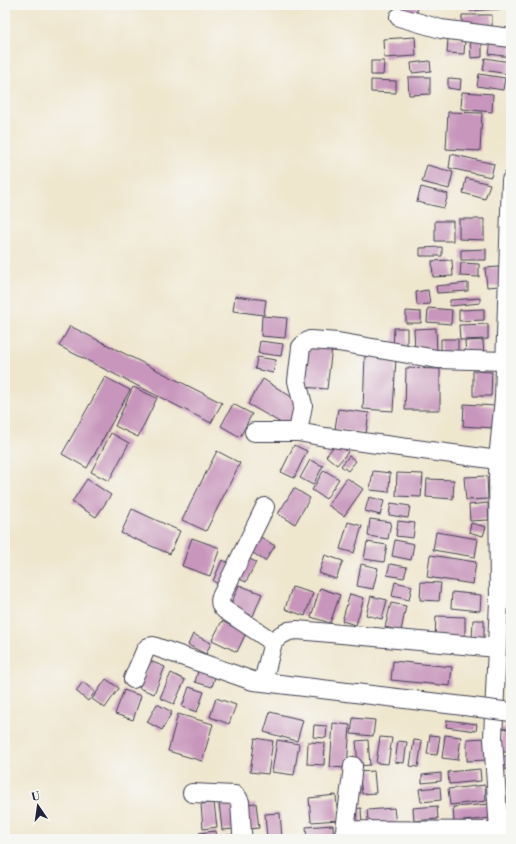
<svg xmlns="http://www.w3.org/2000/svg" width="516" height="844" font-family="'Libre Bodoni',serif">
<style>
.building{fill:#c896bc}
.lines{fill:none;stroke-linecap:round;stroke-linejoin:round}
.minor-casing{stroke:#413f51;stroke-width:20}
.minor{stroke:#fff;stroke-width:18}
.minor-bridge-casing{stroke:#413f51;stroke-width:20;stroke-linecap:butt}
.minor-bridge{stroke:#fff;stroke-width:18}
</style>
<rect width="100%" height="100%" fill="#f6f6f2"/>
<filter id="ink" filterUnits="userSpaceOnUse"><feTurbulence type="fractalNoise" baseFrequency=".025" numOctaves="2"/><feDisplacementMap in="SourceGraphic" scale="8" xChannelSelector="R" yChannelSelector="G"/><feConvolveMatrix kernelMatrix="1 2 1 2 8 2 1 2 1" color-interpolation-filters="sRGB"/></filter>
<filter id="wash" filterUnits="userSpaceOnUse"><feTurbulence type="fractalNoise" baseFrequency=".012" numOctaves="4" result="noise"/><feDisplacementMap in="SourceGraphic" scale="16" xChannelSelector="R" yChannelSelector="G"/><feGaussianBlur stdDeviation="0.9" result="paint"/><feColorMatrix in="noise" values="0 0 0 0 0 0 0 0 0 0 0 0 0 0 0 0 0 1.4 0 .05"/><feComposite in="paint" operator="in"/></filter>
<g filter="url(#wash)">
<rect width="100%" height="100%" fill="#efe6ce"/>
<g id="blocks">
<path class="building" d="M396 5H418L417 12 395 10Z
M469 5H500V9L470 11Z
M462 15H492V27H462Z
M415 37 416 56 384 58 383 39Z
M448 38 465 39 464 54 447 53Z
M470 40H482V57L471 58Z
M491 40 511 43V57L489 54Z
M485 58 510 62 508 74 483 70Z
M371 61H384L383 75H371Z
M430 61 431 71 412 73 411 63Z
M479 74 505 78 503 90 477 86Z
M408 77H430V94L409 95Z
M448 78 461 79 460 90 448 88Z
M371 80 396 81V93L371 92Z
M462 92 493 94 492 112 461 109Z
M448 112 482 113 480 151 446 149Z
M451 154 494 164 491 177 449 168Z
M427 165 453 172 449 189 422 182Z
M466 178 490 184 485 199 463 193Z
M421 187 448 194 444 208 417 202Z
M459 219H484V240L459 239Z
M435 221H453V241H435Z
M442 247V256H420V248Z
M486 249V260H461V250Z
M452 260 453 276 433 277 432 261Z
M461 263 479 264V277L460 276Z
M499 267 500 286 487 287 485 268Z
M468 283V291L437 293 436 286Z
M428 290 430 304 417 305 416 292Z
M235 296 266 300 264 315 233 311Z
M480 298V303L450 306V300Z
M428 308 452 310 451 324 427 322Z
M484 309V320L459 321V310Z
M406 311 421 312V323H406Z
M262 316 287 318 285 338 261 336Z
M488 324V339L460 340 459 325Z
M70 326 222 403 211 423 59 346Z
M394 328H407V349H393Z
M436 328 437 353 415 354 414 329Z
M441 339H458V355L441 356Z
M483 340 484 356 466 357 465 341Z
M260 341 283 344 281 356 258 353Z
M307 345 332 347 327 389 303 387Z
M365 356 396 358 393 411 363 409Z
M257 357 276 360 273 373 255 369Z
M406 368 440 369V410H405Z
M473 371 492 372 491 396H473Z
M105 377 130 390 87 468 62 454Z
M263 379 301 403 288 427 248 404Z
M133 387 157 398 138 437 115 426Z
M233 404 252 414 240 437 221 426Z
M464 404 495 406 494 428 463 426Z
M338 409 369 413 366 433 335 429Z
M111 433 129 443 109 481 91 472Z
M337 443 348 452 337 465 326 456Z
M294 445 307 451 294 478 281 472Z
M217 451 240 463 206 531 182 520Z
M349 456 356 461 348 471 341 466Z
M310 460 323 466 313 485 300 478Z
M324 470 339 479 326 499 312 490Z
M373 471 390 473 389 492 370 490Z
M397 473 423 474 421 497 396 496Z
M487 476 488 499 466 500 464 477Z
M347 478 363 489 344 516 328 505Z
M510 478H511V497H509Z
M87 479 111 495 96 517 72 502Z
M427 479 454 480 453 499 426 497Z
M294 488 310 498 295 524 278 514Z
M369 497 384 501 380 515 365 511Z
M391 503 410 506 408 518 389 515Z
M488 503 489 520 470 521 469 505Z
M132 509 180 531 170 554 121 533Z
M370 519 391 522 388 539 368 536Z
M398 521 415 523 413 538 396 536Z
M348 522 362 526 354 553 340 549Z
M471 523 486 527 483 536 469 532Z
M436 532 478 539 475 557 433 550Z
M259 536 275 546 265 561 250 551Z
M192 538 220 548 210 576 182 566Z
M395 540 414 544 411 560 392 556Z
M367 542 387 545 384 562 364 559Z
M325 555 343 561 336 579 319 573Z
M430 555 476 562 473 584 427 577Z
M247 558 256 562 246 582 237 578Z
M222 560 230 563 220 585 213 581Z
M361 564 378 568 373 589 357 586Z
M390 564 407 567 404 578 387 575Z
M509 564H511V581L509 580Z
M395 582 412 586 409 600 392 596Z
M421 582 441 583 439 601 420 600Z
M239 585 262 594 253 616 230 606Z
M292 587 313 593 305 616 285 609Z
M503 587 511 588V603H503Z
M320 588 340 595 330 623 311 617Z
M452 592 481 595 480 611 451 608Z
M350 594 364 598 356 625 342 621Z
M371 596 387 600 382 619 366 615Z
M391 603 406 606 401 631 385 627Z
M436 616 465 617V640L435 639Z
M509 617H511V635H508Z
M473 620H484V640H472Z
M222 621 246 633 237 652 212 640Z
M193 634 211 643 206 654 188 645Z
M150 661 165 667 154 694 139 688Z
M393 661 452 667 450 686 391 680Z
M505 666H511V680H504Z
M198 671 215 677 212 687 195 682Z
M171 673 185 680 174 704 160 698Z
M106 679 119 688 105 708 92 699Z
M83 682 95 692 88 701 76 691Z
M189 687 204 692 197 712 182 707Z
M124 690 141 696 133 720 115 714Z
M216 698 236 705 229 724 210 717Z
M157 704 172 712 162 730 147 722Z
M270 712 303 720 297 741 264 732Z
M178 714 213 724 202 761 168 751Z
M353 718 375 720 373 736 351 734Z
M447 720 477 724 476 731 446 727Z
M333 723 350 725 347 768 330 767Z
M314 725 327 726 326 738 313 737Z
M501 728 511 729V752H501Z
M430 735 440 736 437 755 427 754Z
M445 735 461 737 458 760 442 758Z
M380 737 392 738 388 764 376 763Z
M255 738 273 741 268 774 250 772Z
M485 738 486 760 467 761V739Z
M277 740 299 744 294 775 272 772Z
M368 740 370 765 358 766 356 741Z
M414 740 422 741 418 767 410 766Z
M398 741 407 742 404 763 395 762Z
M308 742 325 743 324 765 307 764Z
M502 756H511V769H502Z
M480 769 481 781 449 784 448 772Z
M374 771 376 793 362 794 359 772Z
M441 773V781L422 783V775Z
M485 785 486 801 450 805 448 789Z
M440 787 441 800 421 802 419 789Z
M336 795 338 820 311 822 309 798Z
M233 802 235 829 222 830 219 803Z
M214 803 217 827 203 829 201 804Z
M256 803 259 828 249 829 246 804Z
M490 804 491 818 454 822 453 807Z
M437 806 438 819 414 821 413 808Z
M361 808 362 825 355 826 353 809Z
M394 808 396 825 369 827 367 810Z
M280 813 282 838 267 839 265 814Z
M333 825 334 839H307L306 827Z
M216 831 217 839H199V833Z
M238 835 239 839H221V837Z"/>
</g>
</g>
<g filter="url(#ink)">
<use href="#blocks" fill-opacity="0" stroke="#413f51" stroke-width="1"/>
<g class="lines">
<defs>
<path id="minor" d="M399 17 441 29 511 38
M254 432H298L325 437 498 460
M298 432 303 405 297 381 301 347 305 343 310 340 338 342 437 359 505 361
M265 507 221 597C219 603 220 606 225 610L273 642
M133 679 145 651 148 647 153 646 253 681 263 682
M472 707 263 682 273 642 281 635 289 631 297 630 497 648
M192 793 235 795 238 798 240 802 242 833 243 839
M345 830 499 831
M343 839 345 830 353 766
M500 839 499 831 493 738 499 601 498 460 504 398 511 180"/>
</defs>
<use href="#minor" class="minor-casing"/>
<use href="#minor" class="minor"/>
<defs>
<path id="minor-bridge" d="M472 707 511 712"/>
</defs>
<use href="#minor-bridge" class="minor-bridge-casing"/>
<use href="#minor-bridge" class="minor-bridge"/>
</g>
</g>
<rect width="516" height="844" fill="none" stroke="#f6f6f2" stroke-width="20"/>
<g transform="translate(38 806) rotate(347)" stroke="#f6f6f2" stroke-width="3" paint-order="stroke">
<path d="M0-3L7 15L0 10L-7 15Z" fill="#22223b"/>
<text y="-6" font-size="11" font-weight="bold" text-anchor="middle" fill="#22223b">U</text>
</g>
</svg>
